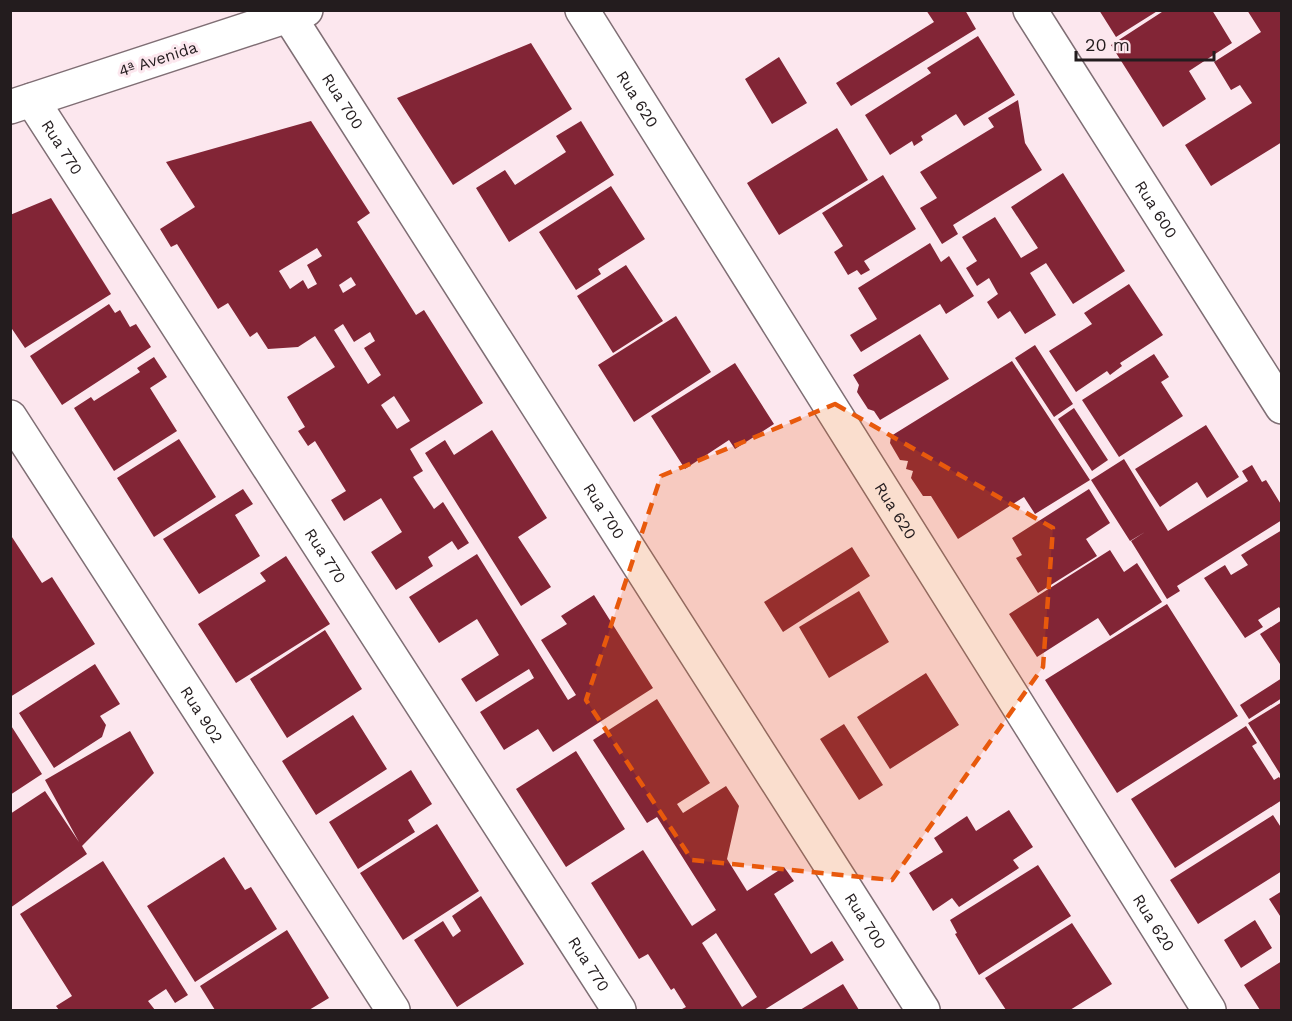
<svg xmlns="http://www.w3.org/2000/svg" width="1292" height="1021" font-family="'Work Sans',sans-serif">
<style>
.building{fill:#822536;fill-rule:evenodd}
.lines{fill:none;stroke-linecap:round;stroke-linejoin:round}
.minor-casing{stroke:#7f6e74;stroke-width:36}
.primary-casing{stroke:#7f6e74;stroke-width:36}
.minor{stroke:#fff;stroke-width:33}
.primary{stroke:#fff;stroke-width:33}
.marked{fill:#e8590c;fill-opacity:0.2;stroke:#e8590c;stroke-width:4.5;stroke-dasharray:12 8;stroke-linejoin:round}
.labels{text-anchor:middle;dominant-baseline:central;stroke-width:6;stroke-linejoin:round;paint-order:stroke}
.street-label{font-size:16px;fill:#231c1e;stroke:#fce7ee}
</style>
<rect width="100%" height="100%" fill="#fce7ee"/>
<path class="building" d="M926 10H965L976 29 851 106 836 83 934 22Z
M1099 10H1159L1116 37Z
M1165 10H1212L1232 43 1189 71 1206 99 1163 127 1111 45Z
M1247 10H1279L1282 14V142L1211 186 1185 145 1252 103 1240 85 1231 90 1214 62 1261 32Z
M978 36 1015 95 964 126 956 114 921 136 923 140 914 146 912 141 890 155 865 115 931 73 927 68Z
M531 43 572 109 453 185 397 98Z
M779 57 807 103 772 124 745 79Z
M1018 100 1025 143 1042 170 953 225 958 234 942 244 920 208 937 198 920 172 994 127 988 118Z
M311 121 370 213 357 222 416 315 424 310 483 403 410 449 423 471 413 477 434 509 443 502 469 543 458 550 452 541 428 557 433 566 396 590 371 552 402 532 381 498 344 521 331 500 346 491 315 441 308 446 298 431 305 427 287 397 335 367 315 336 298 347 268 349 257 332 250 337 228 303 218 309 177 244 171 247 160 229 195 207 166 162ZM317 248 322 256 307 265 317 284 308 289 303 280 290 289 279 271ZM351 277 356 285 343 293 339 285ZM343 324 354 342 370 332 375 341 364 348 381 375 368 384 334 330ZM394 396 410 421 397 429 381 405Z
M581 121 614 175 509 242 476 188 505 170 515 185 566 152 556 136Z
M837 128 868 180 779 235 747 183Z
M1063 173 1125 271 1073 304 1046 263 1030 273 1056 315 1025 334 1010 311 998 319 987 302 998 294 989 278 977 286 966 268 977 261 962 237 995 217 1021 258 1038 248 1011 207Z
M883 175 916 229 864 261 870 270 861 275 857 270 848 275 834 252 843 246 822 213Z
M611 186 645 239 598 269 601 274 576 290 539 232Z
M51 198 111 294 25 348 10 326V215Z
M930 243 941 262 949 256 974 296 946 314 940 304 861 352 850 335 877 319 858 288Z
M626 265 663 321 613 353 577 296Z
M1129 284 1163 335 1120 363 1122 366 1110 375 1107 371 1076 392 1049 351 1092 324 1084 313Z
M109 304 115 313 120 310 130 327 136 324 151 347 62 405 30 356Z
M676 316 711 372 634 422 598 365Z
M920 334 949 379 880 420 874 411 868 409 857 392 859 385 853 375Z
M1035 345 1073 404 1054 417 1015 358Z
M1154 354 1169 377 1161 382 1183 416 1119 457 1082 400Z
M154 357 167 377 150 388 177 431 114 471 74 408 91 397 94 401 140 372 137 368Z
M1012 361 1090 480 1035 514 1024 497 958 539 931 496H923L911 478 913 471 906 469 908 461 900 460 890 443 891 436Z
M735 363 774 424 735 449 729 440 685 469 651 416Z
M1074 408 1108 460 1092 471 1058 419Z
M1206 425 1239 477 1207 498 1197 482 1160 507 1135 469Z
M492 430 547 518 518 537 551 587 521 606 425 453 445 440 454 455Z
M179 439 216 497 154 537 117 478Z
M1124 459 1168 531 1248 481 1242 471 1252 465 1262 482 1266 480 1282 506V520L1177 586 1180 591 1167 599 1131 541 1145 532 1130 541 1091 480Z
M243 489 253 504 235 515 260 556 199 594 163 539Z
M1089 489 1110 523 1086 539 1097 556 1038 593 1016 558 1022 555 1012 538Z
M1282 530V612L1279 607 1258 620 1263 627 1245 638 1204 578 1225 565 1231 575 1248 565 1241 555Z
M10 534 42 583 52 577 95 644 10 697Z
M852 547 870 576 783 632 764 602Z
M1110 550 1124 572 1137 563 1162 602 1110 636 1098 618 1037 657 1009 614Z
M477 554 568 700 576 695 541 640 567 624 561 616 594 595 653 688 553 752 538 729 504 750 480 712 534 678 529 669 476 702 461 679 499 655 477 619 439 643 409 597Z
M286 556 330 624 236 683 198 624 266 581 260 573Z
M859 591 889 642 829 678 799 627Z
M1167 604 1238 716 1117 793 1045 680Z
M1282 620V667L1260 634Z
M325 630 362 689 287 738 250 679Z
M95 664 120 704 100 716 106 725 102 737 54 768 19 713Z
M926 673 959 725 890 769 857 717Z
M1282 678V698L1249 719 1240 705Z
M657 699 710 783 677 804 683 813 726 786 739 806 727 859 747 891 784 867 794 881 774 894 811 954 832 941 844 960 764 1010H680L686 1007 674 988 671 990 648 954 639 959 591 883 643 850 692 926 716 910 657 817 647 823 593 740ZM716 933 757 997 742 1007 702 943Z
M1282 702V777L1248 723Z
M353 715 387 769 316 815 282 761Z
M10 724 42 774 10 795Z
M844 724 883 785 859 800 820 739Z
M1246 726 1257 743 1252 746 1274 780 1279 777 1282 781V800L1175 868 1131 799Z
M130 731 154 773 82 846 87 854 10 908V814L45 791 79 842 45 780Z
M576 751 625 829 566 867 516 789Z
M411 770 432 804 408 820 415 832 358 869 329 822Z
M1009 810 1033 847 1013 860 1019 868 959 907 952 898 933 911 909 873 943 852 934 838 967 816 976 831Z
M1273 815 1282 829V871L1198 924 1170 880Z
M437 824 479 891 403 940 360 873Z
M224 857 245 890 251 887 277 929 195 982 147 906Z
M103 861 188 995 175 1003 166 989 148 1001 155 1010H59L56 1006 72 996 20 914Z
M1038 865 1071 916 979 975 955 934 957 933 950 920Z
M1282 891V919L1269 899Z
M481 896 524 964 457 1007 414 940 443 921 453 937 461 931 452 916Z
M1255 920 1272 948 1241 968 1224 940Z
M1072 923 1112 984 1070 1010H1006L985 978Z
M287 930 329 998 309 1010H215L200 986Z
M1282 961V1010H1260L1244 985Z
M843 984 859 1010H800Z"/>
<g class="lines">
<defs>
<g id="minor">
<path id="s1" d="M285 10 923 1010"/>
<path id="s2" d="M582 10 1209 1010"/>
<path id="s3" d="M1030 10 1282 407"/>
<path id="s4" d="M32 100 619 1010"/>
<path id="s5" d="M10 417 393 1010"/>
</g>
<path id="primary" d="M10 107 306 10"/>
</defs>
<use href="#minor" class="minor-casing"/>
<use href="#primary" class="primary-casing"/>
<use href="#minor" class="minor"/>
<use href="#primary" class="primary"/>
</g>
<path class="marked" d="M835 404 1053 528 1043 667 892 880 692 860 586 700 661 476Z"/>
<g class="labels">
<g class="street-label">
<text transform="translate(158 59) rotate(-18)">4ª Avenida</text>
<text stroke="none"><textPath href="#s2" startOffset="105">Rua 620</textPath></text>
<text stroke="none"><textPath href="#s1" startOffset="108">Rua 700</textPath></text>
<text stroke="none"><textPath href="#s4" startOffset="56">Rua 770</textPath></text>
<text stroke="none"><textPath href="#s3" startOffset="236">Rua 600</textPath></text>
<text stroke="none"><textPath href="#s1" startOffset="594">Rua 700</textPath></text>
<text stroke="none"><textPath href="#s2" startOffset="591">Rua 620</textPath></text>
<text stroke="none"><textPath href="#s4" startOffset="542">Rua 770</textPath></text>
<text stroke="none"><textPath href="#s5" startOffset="354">Rua 902</textPath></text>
<text stroke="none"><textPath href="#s1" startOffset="1080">Rua 700</textPath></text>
<text stroke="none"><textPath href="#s2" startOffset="1077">Rua 620</textPath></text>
<text stroke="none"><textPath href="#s4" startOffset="1028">Rua 770</textPath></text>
</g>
</g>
<rect width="1292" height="1021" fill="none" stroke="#231c1e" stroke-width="24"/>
<path d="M1076 51v9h138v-9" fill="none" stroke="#231c1e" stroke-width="3"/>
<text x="1085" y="51" font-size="18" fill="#231c1e" stroke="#fce7ee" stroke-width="4.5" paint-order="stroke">20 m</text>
</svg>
